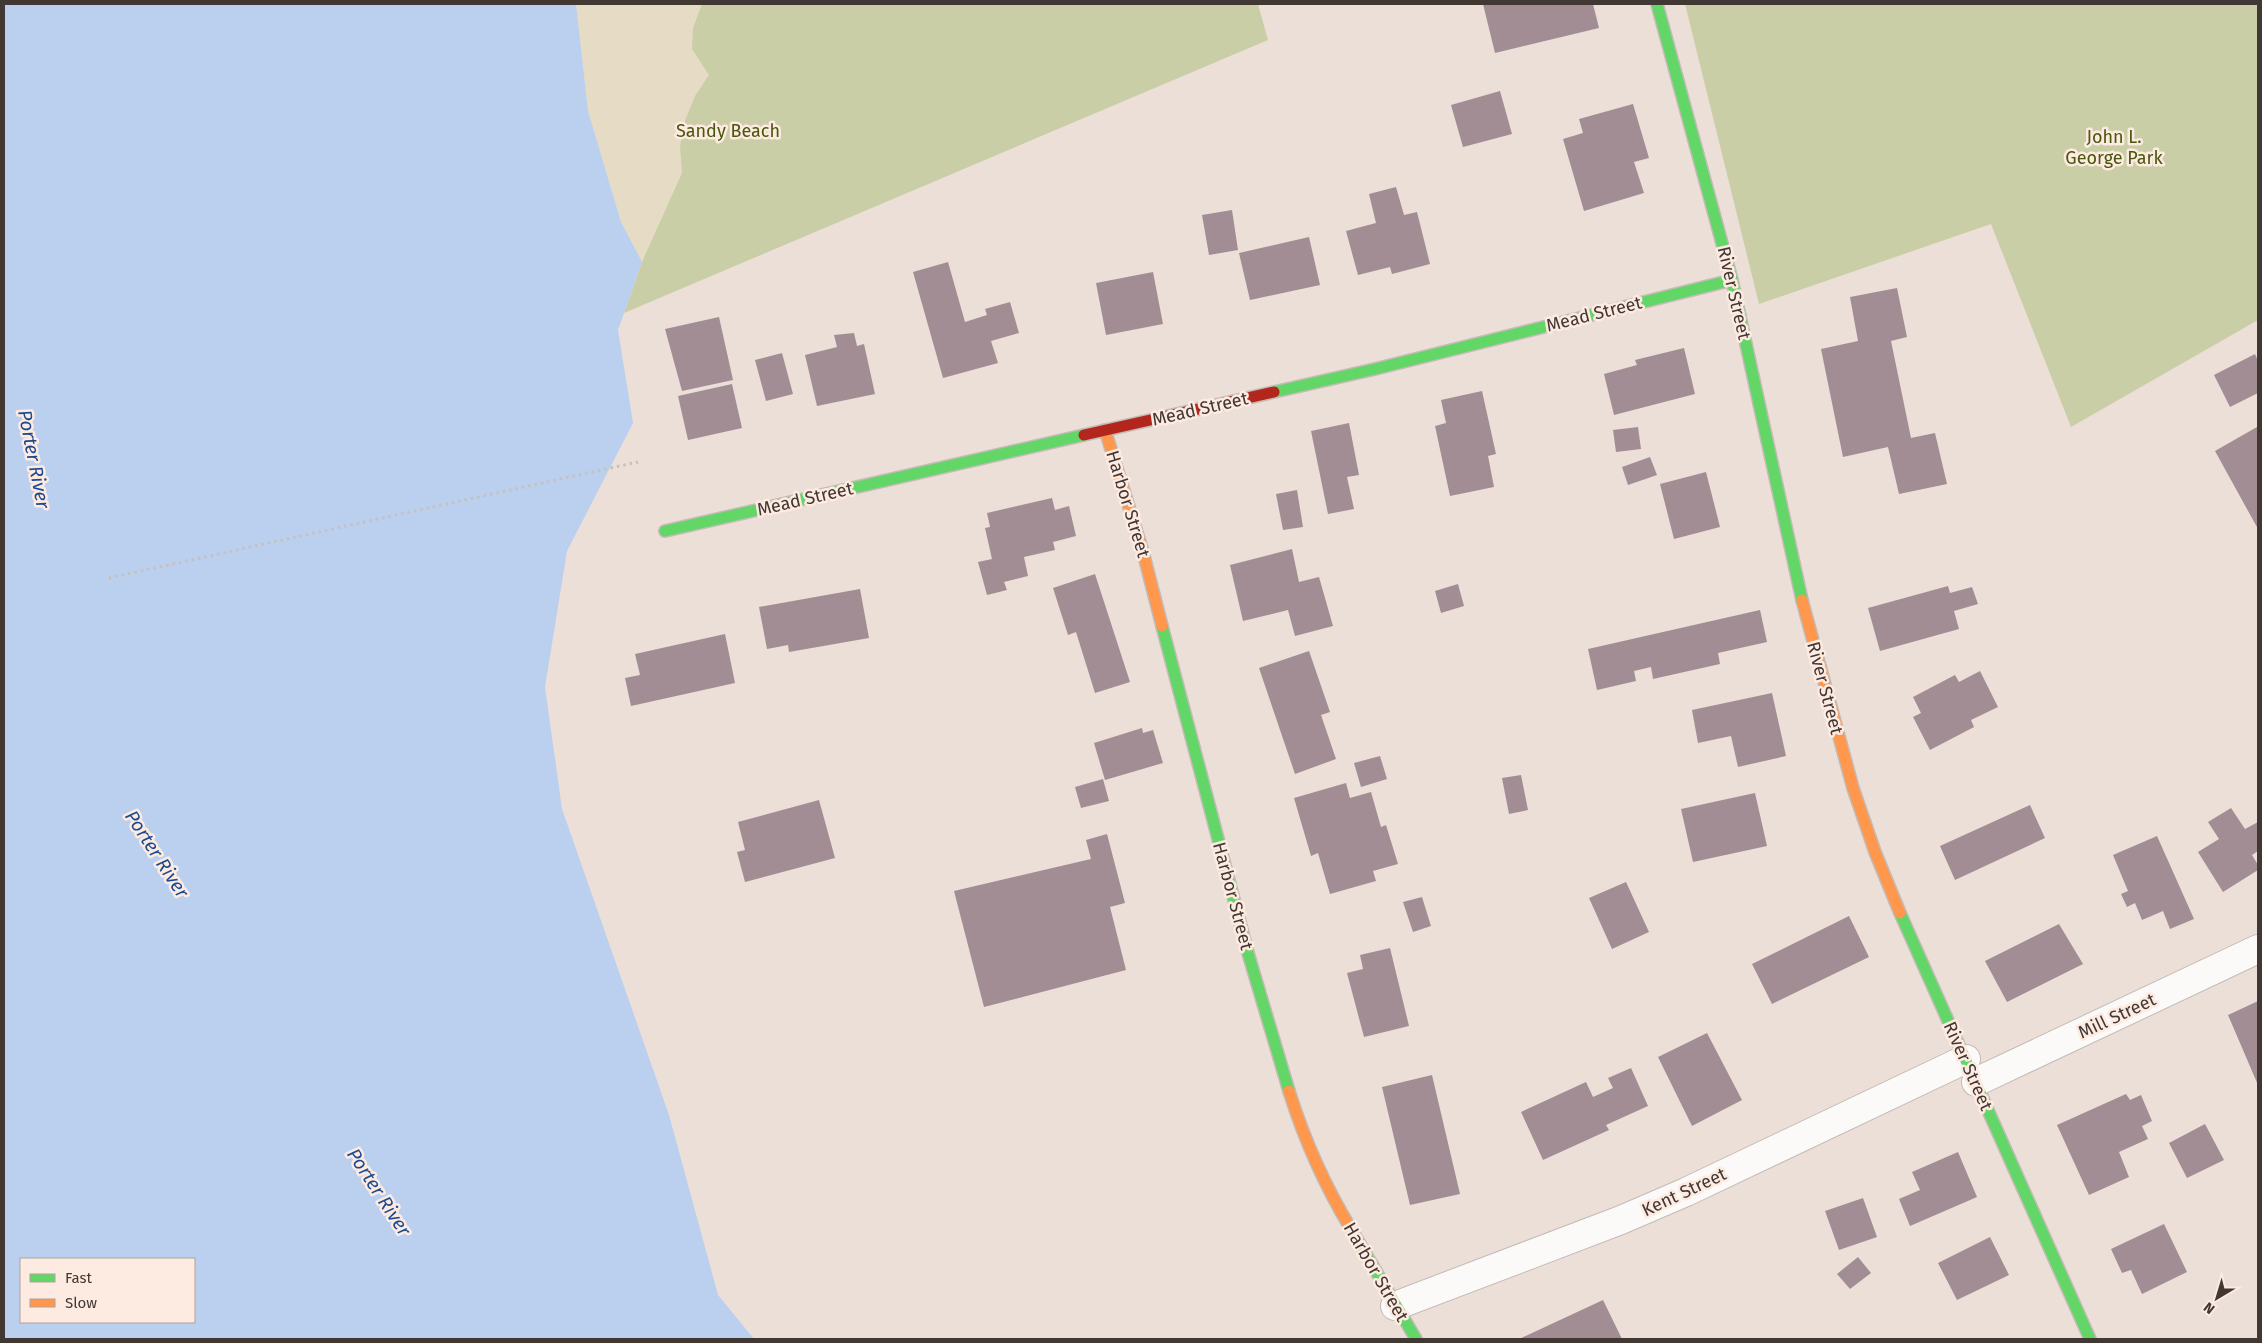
<svg xmlns="http://www.w3.org/2000/svg" width="2262" height="1343" font-family="'Fira Sans',sans-serif">
<style>
.green{fill:#cacea7}
.sand{fill:#e6dbc4}
.water{fill:#bbcfef;fill-rule:evenodd}
.building{fill:#a28d94}
.lines{fill:none;stroke-linecap:round;stroke-linejoin:round}
.street-casing{stroke:#c4bbb6;stroke-width:30}
.fast-casing{stroke:#c4bbb6;stroke-width:14}
.slow-casing{stroke:#c4bbb6;stroke-width:14}
.jam-casing{stroke:#c4bbb6;stroke-width:14}
.path{stroke:#c5c1bf;stroke-width:3;stroke-dasharray:2.5 4;stroke-linecap:butt}
.street{stroke:#fcfaf9;stroke-width:28}
.fast{stroke:#63d668;stroke-width:11}
.slow{stroke:#ff974d;stroke-width:11}
.jam{stroke:#b3261e;stroke-width:11}
.labels{text-anchor:middle;dominant-baseline:central;stroke-width:5;stroke-linejoin:round;paint-order:stroke}
.park-label{font-size:18px;fill:#49570c;stroke:#fdeae1}
.street-label{font-size:18px;fill:#413733;stroke:#fdeae1}
.water-label{font-size:19px;font-style:italic;fill:#194a90;stroke:#fdeae1}
</style>
<rect width="100%" height="100%" fill="#ebdfd8"/>
<path class="green" d="M576 4H1258L1268 40 624 313 642 262Z
M1685 4H2258V320L2071 427 1991 224 1759 304Z"/>
<path class="sand" d="M576 4H702L693 28 692 49 709 75 695 96 685 121 680 146 682 173 642 262 621 222 588 111Z"/>
<path class="water" d="M4 4H576L588 111 621 222 642 262 618 330 633 423 567 551 545 687 562 809 669 1115 718 1295 754 1339H4ZM21 1259H194V1322H21Z"/>
<path class="building" d="M1483 4H1593L1599 28 1495 53Z
M1500 91 1512 134 1463 147 1451 105Z
M1633 104 1649 158 1634 162 1644 193 1584 211 1563 139 1583 133 1579 119Z
M1396 187 1404 215 1417 212 1430 264 1392 274 1390 267 1358 275 1346 231 1376 223 1369 194Z
M1232 210 1238 250 1209 255 1202 215Z
M1309 237 1320 285 1250 300 1239 253Z
M948 262 965 322 987 315 985 309 1010 302 1019 333 991 341 998 363 943 378 913 272Z
M1153 272 1163 324 1106 335 1096 283Z
M1897 288 1907 337 1891 341 1911 438 1935 433 1947 484 1899 494 1888 447 1843 457 1821 349 1858 341 1850 297Z
M719 317 733 380 682 391 665 329Z
M854 333 857 346 864 344 875 394 817 406 805 355 837 347 834 335Z
M1684 348 1695 394 1614 415 1604 374 1637 365 1635 360Z
M782 353 793 394 766 401 755 360Z
M2255 354 2258 361V393L2230 407 2214 375Z
M732 384 742 428 688 440 678 396Z
M1482 391 1496 454 1488 456 1494 487 1450 496 1435 426 1446 423 1441 400Z
M1349 423 1359 475 1347 477 1354 509 1328 514 1311 431Z
M1638 427 1641 449 1616 452 1613 430Z
M2257 427 2258 430V529L2215 451Z
M1650 457 1657 475 1628 485 1622 467Z
M1706 472 1720 527 1674 539 1660 484Z
M1297 490 1303 527 1283 530 1276 494Z
M1052 498 1055 510 1069 506 1076 536 1053 542 1055 550 1024 557 1028 576 1004 582 1007 590 987 595 978 562 992 559 985 528 990 527 987 513Z
M1292 549 1299 582 1319 577 1333 626 1295 636 1288 610 1243 621 1230 565Z
M1095 574 1130 682 1095 693 1076 632 1068 635 1053 588Z
M1458 584 1464 606 1441 613 1435 591Z
M1948 586 1950 593 1972 587 1978 604 1954 611 1959 629 1880 651 1868 608Z
M860 589 869 638 789 652 788 645 767 649 759 607Z
M1760 610 1767 642 1718 653 1720 664 1653 679 1651 667 1634 671 1636 681 1597 690 1588 649Z
M725 634 735 683 631 706 625 678 640 675 635 654Z
M1309 651 1330 712 1321 715 1336 759 1295 774 1259 668Z
M1980 671 1998 707 1971 720 1974 727 1930 750 1913 717 1921 713 1913 697 1955 675 1959 682Z
M1772 693 1786 756 1738 767 1731 736 1698 743 1692 710Z
M1142 728 1143 733 1153 730 1163 763 1105 780 1094 743Z
M1380 756 1387 779 1361 787 1354 763Z
M1521 775 1528 810 1509 814 1502 778Z
M1103 779 1109 801 1081 808 1075 787Z
M1346 783 1350 798 1371 792 1381 827 1386 825 1398 864 1373 871 1376 881 1330 894 1318 853 1311 856 1294 798Z
M1755 793 1767 846 1693 862 1681 809Z
M819 800 835 858 745 882 737 852 745 850 738 822Z
M2030 805 2045 838 1955 880 1940 846Z
M2231 808 2245 829 2258 822V851L2252 855 2258 865V870L2223 892 2198 852 2219 839 2208 822Z
M1107 834 1125 903 1110 907 1126 970 984 1007 954 891 1091 859 1086 840Z
M2157 836 2194 919 2170 929 2163 911 2142 920 2135 903 2127 907 2121 894 2128 891 2113 855Z
M1626 882 1649 932 1612 949 1589 898Z
M1422 897 1431 926 1413 932 1403 902Z
M1849 916 1869 957 1772 1004 1752 964Z
M2059 924 2083 964 2007 1002 1985 961Z
M1390 948 1409 1026 1364 1037 1347 973 1363 969 1360 955Z
M2258 1001V1085L2228 1015Z
M1707 1033 1742 1100 1692 1126 1658 1057Z
M1631 1068 1648 1106 1606 1125 1609 1130 1543 1160 1521 1112 1586 1082 1593 1097 1613 1088 1608 1078Z
M1432 1075 1460 1194 1410 1205 1382 1087Z
M2126 1094 2130 1100 2141 1095 2152 1121 2142 1126 2148 1139 2119 1152 2129 1177 2089 1195 2057 1125Z
M2205 1124 2224 1160 2187 1178 2169 1143Z
M1958 1152 1977 1197 1910 1226 1899 1199 1920 1190 1912 1172Z
M1863 1198 1877 1237 1839 1250 1825 1211Z
M2164 1224 2187 1272 2142 1294 2131 1270 2122 1273 2111 1249Z
M1990 1237 2009 1275 1957 1300 1938 1263Z
M1858 1257 1871 1273 1850 1289 1837 1274Z
M1603 1300 1622 1339H1519Z"/>
<g class="lines">
<defs>
<path id="street" d="M1976 1082 2258 949
M1395 1306 1621 1220 1686 1192 1966 1059"/>
<path id="fast" d="M1657 4 1732 280 1802 600
M1274 392 1375 369 1732 280
M665 531 1084 435
M1162 626 1248 953 1289 1091
M1900 913 2090 1339
M1351 1229 1416 1339"/>
<path id="slow" d="M1105 430 1143 552 1162 626
M1802 600 1853 788 1875 852 1900 913
M1289 1091C1304 1139 1325 1186 1351 1229"/>
<path id="jam" d="M1084 435 1274 392"/>
</defs>
<use href="#street" class="street-casing"/>
<use href="#fast" class="fast-casing"/>
<use href="#slow" class="slow-casing"/>
<use href="#jam" class="jam-casing"/>
<path class="path" d="M109 578 638 462"/>
<use href="#street" class="street"/>
<use href="#fast" class="fast"/>
<use href="#slow" class="slow"/>
<use href="#jam" class="jam"/>
</g>
<g class="labels">
<g class="park-label">
<text x="728" y="131">Sandy Beach</text>
<text x="2114" y="137">John L.<tspan x="2114" dy="21">George Park</tspan></text>
</g>
<g class="street-label">
<text transform="translate(1734 293) rotate(77)">River Street</text>
<text transform="translate(1594 314) rotate(-14)">Mead Street</text>
<text transform="translate(1200 409) rotate(-13)">Mead Street</text>
<text transform="translate(805 499) rotate(-13)">Mead Street</text>
<text transform="translate(1128 504) rotate(73)">Harbor Street</text>
<text transform="translate(1825 688) rotate(75)">River Street</text>
<text transform="translate(1233 896) rotate(75)">Harbor Street</text>
<text transform="translate(2117 1016) rotate(-25)">Mill Street</text>
<text transform="translate(1968 1066) rotate(66)">River Street</text>
<text transform="translate(1684 1192) rotate(-25)">Kent Street</text>
<text transform="translate(1376 1272) rotate(60)">Harbor Street</text>
</g>
<g class="water-label">
<text transform="translate(34 459) rotate(79)">Porter River</text>
<text transform="translate(157 854) rotate(57)">Porter River</text>
<text transform="translate(379 1192) rotate(57)">Porter River</text>
</g>
</g>
<rect width="2262" height="1343" fill="none" stroke="#413733" stroke-width="10"/>
<rect x="20" y="1258" width="175" height="65" fill="#fdeae1" stroke="#b2a29b"/>
<rect x="30" y="1274" width="25" height="8" fill="#63d668" stroke="#b2a29b"/>
<text x="65" y="1283" font-size="15" fill="#413733">Fast</text>
<rect x="30" y="1299" width="25" height="8" fill="#ff974d" stroke="#b2a29b"/>
<text x="65" y="1308" font-size="15" fill="#413733">Slow</text>
<g transform="translate(2217 1298) rotate(218)" stroke="#fdeae1" stroke-width="4" paint-order="stroke">
<path d="M0-4L9 19L0 12L-9 19Z" fill="#413733"/>
<text y="-8" font-size="14" font-weight="bold" text-anchor="middle" fill="#413733">N</text>
</g>
</svg>
